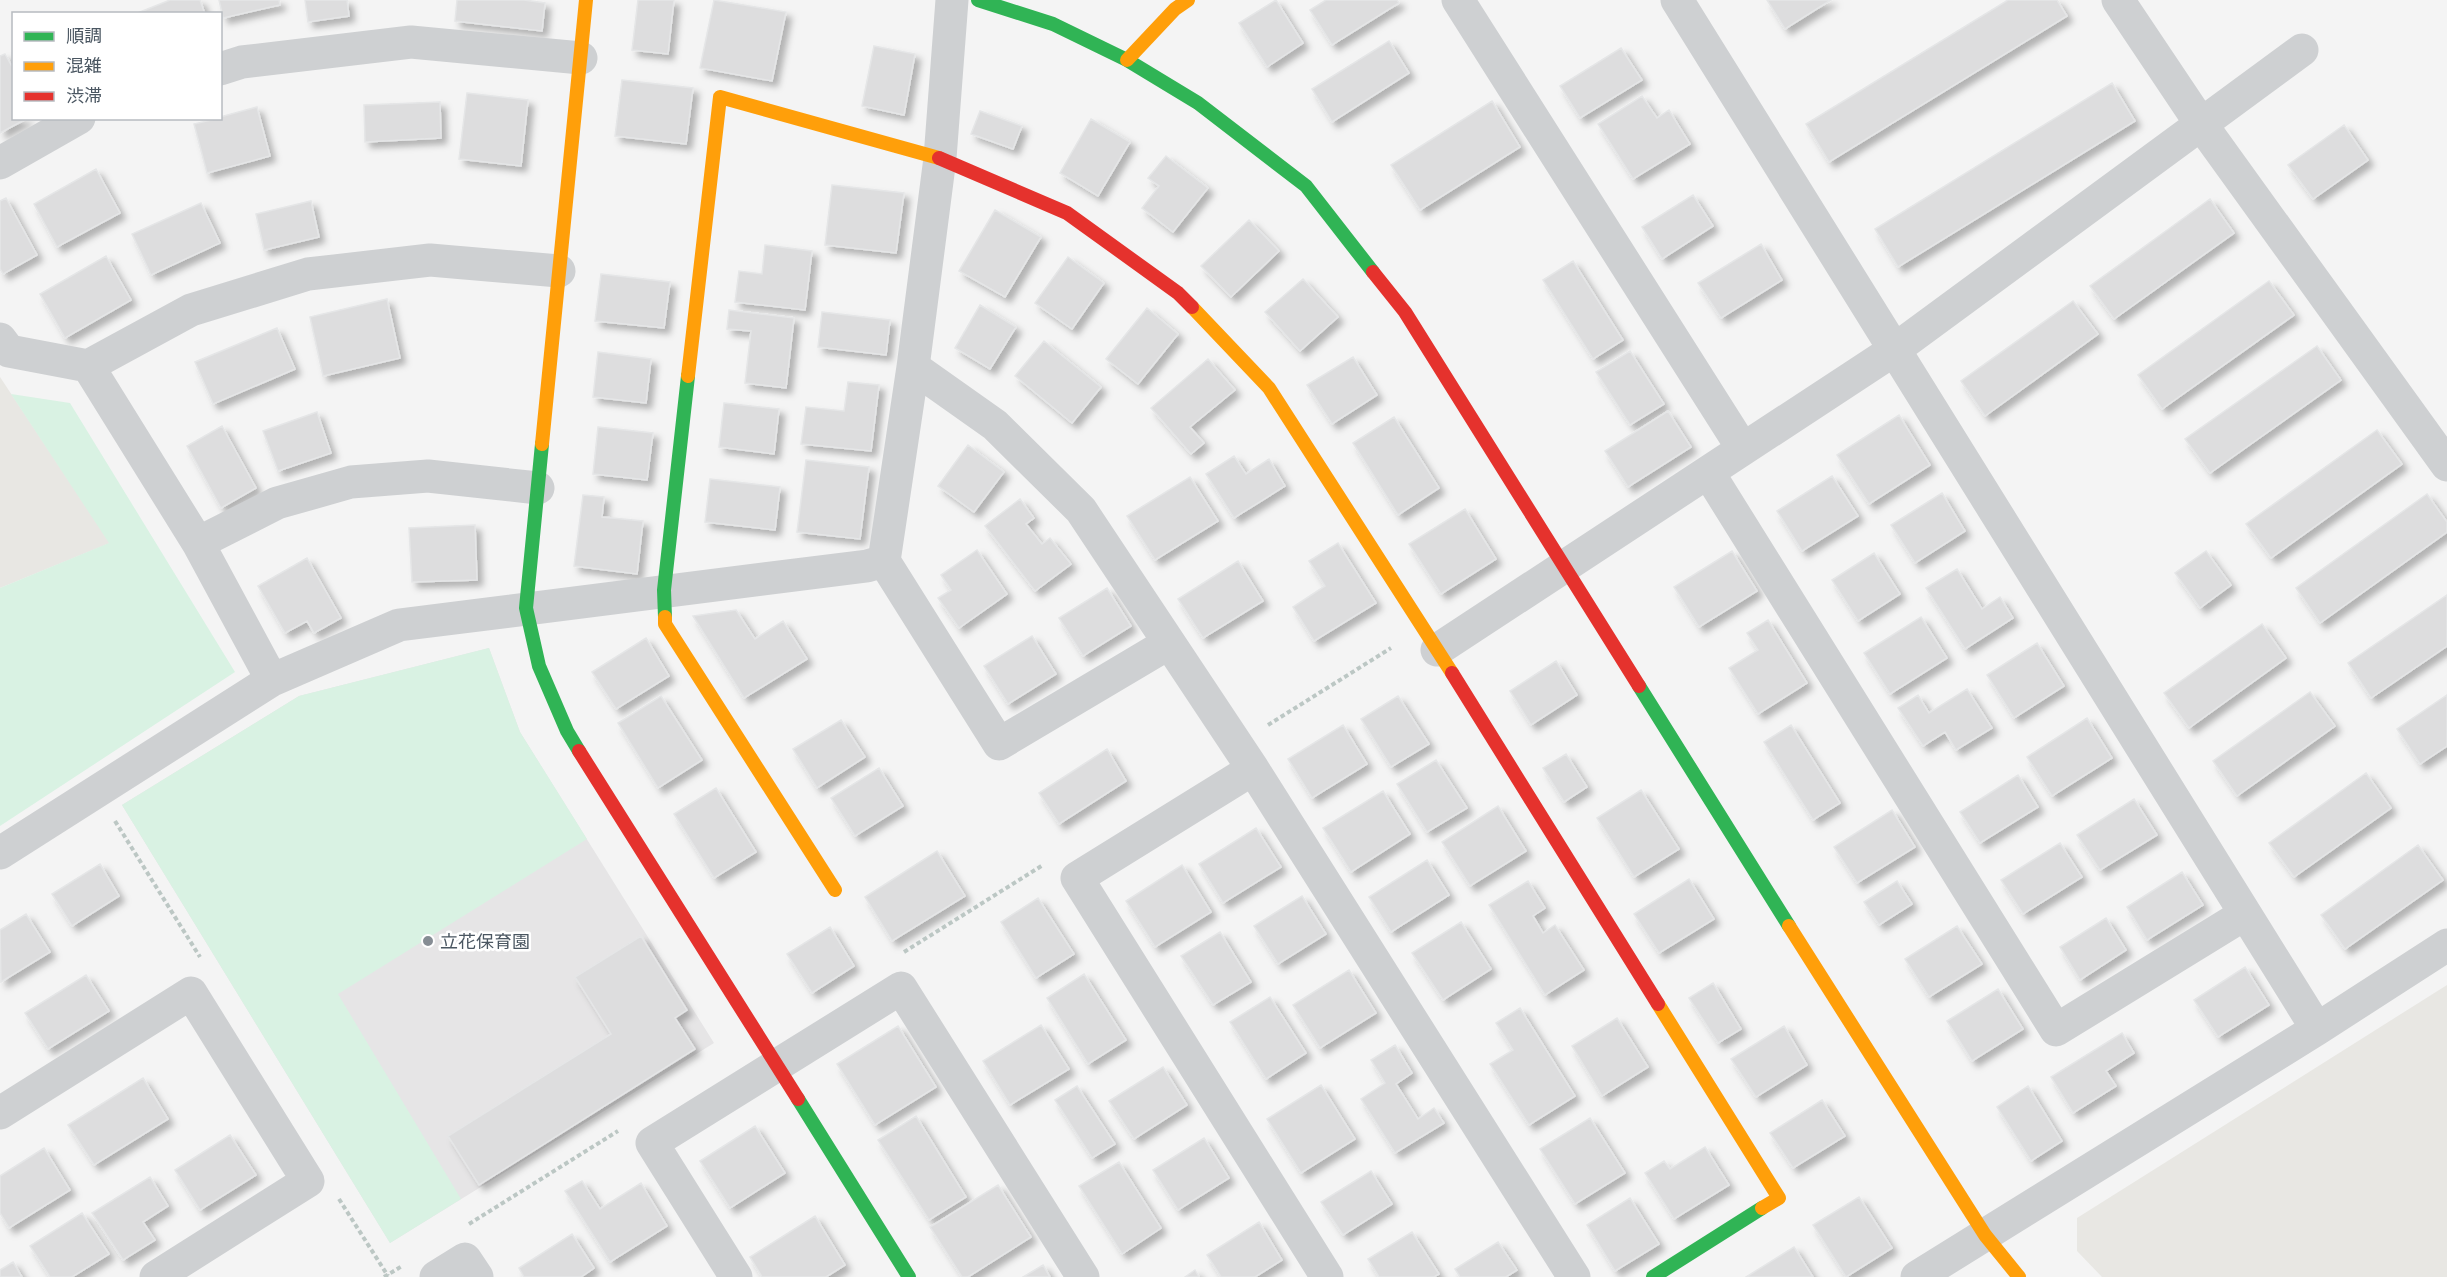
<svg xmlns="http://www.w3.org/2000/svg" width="2447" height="1277" font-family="'IBM Plex Sans','Noto Sans JP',sans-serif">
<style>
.commercial{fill:#e8e7e3}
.education{fill:#e6e5e6}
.green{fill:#d9f2e3}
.building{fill:#ddddde;stroke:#e5e6e7;stroke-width:1.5;filter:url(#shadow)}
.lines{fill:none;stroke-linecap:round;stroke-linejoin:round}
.path{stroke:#bcc7c4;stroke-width:4;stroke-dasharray:4.5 3;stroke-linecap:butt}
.street{stroke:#ced0d2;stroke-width:33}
.fast{stroke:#30b455;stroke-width:14}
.slow{stroke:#ff9f0a;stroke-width:14}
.jam{stroke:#e5322d;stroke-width:14}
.poi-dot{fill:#868d94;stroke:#fff;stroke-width:2}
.labels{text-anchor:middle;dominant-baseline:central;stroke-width:5;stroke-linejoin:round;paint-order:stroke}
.poi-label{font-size:18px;fill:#4a5661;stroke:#fff;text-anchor:start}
</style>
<defs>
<filter id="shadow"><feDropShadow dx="5.5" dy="5.5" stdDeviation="3" flood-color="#0004"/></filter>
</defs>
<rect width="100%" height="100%" fill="#f4f4f4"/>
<path class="commercial" d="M0 377 110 543 0 588Z
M2447 985V1277H2102L2077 1251V1218Z"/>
<path class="education" d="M489 648 520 732 714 1043 390 1243 122 805 299 696Z"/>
<path class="green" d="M11 394 70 403 235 672 0 826V588L109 543Z
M489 648 520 732 587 839 338 994 461 1199 390 1243 122 805 299 696Z"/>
<path class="building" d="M170 0H200L205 14H135Z
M219 0H279L280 5 223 18Z
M305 0H347L349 16 308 22Z
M457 0H524L545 3 542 31 455 21Z
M638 0H674L668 54 632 50Z
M714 0 786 12 772 81 700 68Z
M1276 0 1303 43 1267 67 1239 23Z
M1326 0H1397L1399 3 1332 45 1310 10Z
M1767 0H1831L1785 29Z
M2008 0H2057L2067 16 1829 162 1806 124Z
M1389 41 1409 73 1332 122 1312 89Z
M874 46 915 54 904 115 862 106Z
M1621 48 1642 80 1580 118 1560 86Z
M5 54 14 70V118H28L0 133V56Z
M622 80 693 88 686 144 615 136Z
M2112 83 2135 121 1898 267 1875 229Z
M467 93 528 100 521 166 459 159Z
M1642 96 1657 118 1669 110 1690 144 1633 179 1598 124Z
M1492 101 1520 147 1420 210 1391 165Z
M440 102 441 138 365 142 364 105Z
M257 107 270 156 207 173 194 124 220 118V117Z
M980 111 1022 126 1013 149 971 134Z
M1091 119 1130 142 1098 196 1060 173Z
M2344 125 2368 160 2313 199 2288 165Z
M1166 156 1208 188 1173 232 1142 208 1159 186 1148 178Z
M96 169 120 213 57 247 34 204Z
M832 185 904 193 896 253 825 245Z
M1693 195 1713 226 1662 259 1642 227Z
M6 198 37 255 3 274 0 269V201Z
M2210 199 2234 233 2114 319 2090 286Z
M311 201 319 237 264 250 256 214Z
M201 203 220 243 151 275 132 234Z
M995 210 1041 237 1005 297 959 271Z
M1249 220 1279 251 1231 297 1201 266Z
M1761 244 1782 280 1721 318 1698 283Z
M765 245 812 251 805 310 735 302 739 271 762 274Z
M106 256 131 300 65 338 40 294Z
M1068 257 1104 283 1072 329 1035 303Z
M1573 261 1623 340 1593 359 1543 280Z
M601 274 670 282 664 328 595 321Z
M1303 279 1338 317 1300 351 1265 312Z
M2269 281 2294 315 2162 409 2138 375Z
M387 299 400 358 323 376 310 317Z
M2073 301 2098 334 1985 416 1961 381Z
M980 305 1016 327 990 369 955 348Z
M1147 308 1178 334 1138 384 1106 359Z
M729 310 794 318 786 388 745 383 751 331 727 329Z
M822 312 890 320 886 355 818 347Z
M277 328 295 369 213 404 195 362Z
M1044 341 1101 387 1072 423 1015 376Z
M2317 346 2341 380 2210 473 2185 439Z
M1630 351 1664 404 1630 425 1596 372Z
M598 352 651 359 646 403 593 397Z
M1353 357 1377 395 1332 424 1307 385Z
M1208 359 1235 390 1190 427 1204 443 1191 454 1151 408Z
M848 382 879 385 871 451 801 444 806 407 844 411Z
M724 403 779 409 774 454 719 447Z
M1668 411 1691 447 1628 487 1605 451Z
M317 412 331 453 278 471 263 431Z
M1899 415 1930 465 1869 504 1837 455Z
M1394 417 1439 488 1398 515 1353 443Z
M222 426 256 488 221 508 187 446Z
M598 427 653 433 647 480 593 474Z
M2377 430 2402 464 2271 558 2246 524Z
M968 445 1004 472 974 512 938 486Z
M1234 456 1246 474 1269 459 1285 486 1234 518 1206 474Z
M806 460 869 467 860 539 797 532Z
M1832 476 1858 516 1802 551 1777 511Z
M1190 477 1218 521 1155 560 1127 516Z
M710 479 780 487 775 530 705 522Z
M1942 493 1965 531 1915 563 1891 525Z
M2427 494 2447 522V532L2320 623 2296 588Z
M583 495 604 497 602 517 643 521 637 574 574 566Z
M1020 499 1034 518 1026 524 1042 544 1050 538 1071 564 1035 591 985 526Z
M1465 509 1496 559 1441 594 1409 544Z
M475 525 477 580 412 582 409 528Z
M1338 543 1376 603 1314 641 1293 607 1325 586 1309 561Z
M977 550 1007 594 959 628 938 598 951 590 941 575Z
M1732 551 1757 591 1699 627 1674 587Z
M2206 551 2231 585 2200 608 2175 573Z
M1874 553 1900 594 1858 621 1832 580Z
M307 558 341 618 314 633 307 621 285 633 258 586Z
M1238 561 1263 601 1203 638 1178 599Z
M1957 569 1982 609 2000 597 2013 618 1965 649 1926 588Z
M1107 588 1131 626 1083 656 1059 618Z
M2447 595V646L2371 698 2348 663Z
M736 610 755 639 783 621 807 659 744 698 693 616Z
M1921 617 1947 658 1890 694 1864 653Z
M1768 620 1807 683 1758 714 1729 668 1758 650 1747 633Z
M2262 624 2286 658 2189 728 2164 693Z
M1032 636 1056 674 1008 704 984 666Z
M646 638 669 676 616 709 592 672Z
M2037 643 2064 686 2014 718 1987 675Z
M1556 661 1577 695 1531 725 1510 691Z
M1967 689 1992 728 1956 750 1945 732 1923 746 1898 708 1918 695 1929 713Z
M2310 692 2335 726 2237 796 2213 761Z
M2447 695V746L2420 764 2397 729Z
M661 696 702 760 658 788 618 723Z
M1398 696 1429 744 1391 767 1361 719Z
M2087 718 2112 758 2052 796 2027 757Z
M841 720 865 757 817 788 793 749Z
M1343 725 1367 764 1312 798 1288 759Z
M1791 725 1840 803 1813 820 1764 742Z
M1107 749 1126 781 1059 824 1039 793Z
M1566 754 1587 787 1564 802 1543 768Z
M1436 760 1467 808 1427 832 1397 784Z
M879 768 903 806 855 836 831 798Z
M2366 773 2391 808 2294 877 2269 843Z
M2018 775 2038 807 1980 843 1960 812Z
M716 788 756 852 714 878 674 814Z
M1641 790 1679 849 1634 877 1597 818Z
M1383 791 1410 834 1351 872 1323 828Z
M2134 799 2157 835 2100 870 2077 835Z
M1498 806 1526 851 1470 886 1442 842Z
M1892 810 1915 847 1857 883 1834 847Z
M1256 828 1281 867 1223 903 1199 864Z
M2060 843 2082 877 2023 914 2001 880Z
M2418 845 2443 880 2345 949 2321 915Z
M937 851 965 896 892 941 865 897Z
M1427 860 1449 895 1391 932 1369 897Z
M100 864 119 896 72 926 52 894Z
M1182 865 1211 912 1155 947 1126 901Z
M2182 872 2203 905 2147 940 2127 907Z
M1689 879 1714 919 1659 953 1634 914Z
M1528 881 1545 908 1533 916 1543 933 1555 925 1584 970 1545 995 1489 905Z
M1897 881 1912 904 1879 925 1864 902Z
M1302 896 1326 934 1278 964 1254 926Z
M1038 898 1074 954 1036 978 1001 922Z
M26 914 50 952 1 982 0 930Z
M2106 918 2126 950 2080 980 2060 947Z
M1461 922 1491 969 1443 1000 1412 953Z
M1957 926 1982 964 1929 997 1905 959Z
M830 927 854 966 812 993 787 954Z
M1220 932 1251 982 1213 1005 1181 956Z
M641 936 687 1010 675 1018 695 1049 479 1185 448 1136 611 1034 575 977Z
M2245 967 2269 1005 2218 1037 2194 1000Z
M1349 970 1376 1013 1320 1048 1293 1005Z
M1084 974 1126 1040 1088 1064 1047 998Z
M86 975 109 1011 48 1049 25 1013Z
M1713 983 1741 1029 1718 1043 1689 998Z
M1998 989 2023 1029 1972 1061 1947 1021Z
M1270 997 1306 1053 1266 1079 1230 1022Z
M1520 1008 1575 1096 1529 1125 1490 1064 1513 1050 1496 1023Z
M1617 1018 1648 1067 1602 1096 1572 1046Z
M1041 1025 1069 1069 1010 1105 983 1061Z
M898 1026 936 1087 875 1125 837 1064Z
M1784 1026 1807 1065 1756 1097 1731 1059Z
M2122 1033 2134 1053 2106 1071 2116 1086 2073 1113 2051 1077Z
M1395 1045 1412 1073 1396 1084 1418 1119 1434 1108 1444 1123 1395 1153 1361 1099 1385 1083 1371 1060Z
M1163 1067 1187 1105 1134 1139 1109 1101Z
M143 1078 168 1119 94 1165 68 1125Z
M1321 1085 1355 1139 1301 1173 1267 1119Z
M1077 1086 1115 1144 1092 1158 1055 1100Z
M2028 1086 2062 1141 2031 1161 1997 1107Z
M1822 1100 1845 1136 1793 1168 1770 1133Z
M916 1116 966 1197 929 1220 878 1140Z
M1590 1118 1625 1173 1575 1204 1540 1149Z
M755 1126 785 1173 730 1208 700 1161Z
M230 1135 256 1175 200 1210 175 1170Z
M1204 1138 1229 1178 1178 1210 1153 1170Z
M1705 1147 1729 1185 1674 1219 1645 1173 1664 1161 1670 1169Z
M44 1148 70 1190 9 1228 0 1213V1176Z
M1119 1162 1161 1228 1122 1254 1079 1186Z
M1371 1171 1392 1204 1343 1235 1321 1202Z
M150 1177 168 1206 143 1222 155 1240 123 1260 92 1213Z
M582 1181 600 1209 641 1183 667 1226 610 1262 565 1191Z
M998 1185 1031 1237 968 1277H962L930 1227Z
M1859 1197 1892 1248 1846 1277 1813 1225Z
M1630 1198 1659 1244 1615 1271 1587 1225Z
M82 1213 109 1254 72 1277H50L30 1246Z
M815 1216 845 1265 826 1277H762L750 1257Z
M1259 1222 1282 1260 1255 1277H1221L1207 1255Z
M1412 1232 1439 1274 1434 1277H1379L1368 1259Z
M572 1234 594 1268 581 1277H524L519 1268Z
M1498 1242 1517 1270 1506 1277H1460L1455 1269Z
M1794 1247 1813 1277H1746Z
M13 1262 22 1277H0V1270Z
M1043 1265 1050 1277H1023Z
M1195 1270 1199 1277H1185Z"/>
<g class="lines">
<path class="path" d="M1268 725 1391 648
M115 821 200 957
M904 952 1043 865
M339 1199 388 1276
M469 1224 618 1131
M384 1277 402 1266"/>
<path class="street" d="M1458 0 1743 449
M1677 0 2317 1029
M2118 0 2201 124 2447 465
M220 69 242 62 411 42 581 58
M0 163 79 118
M0 339 9 351 88 366 191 310 308 274 430 260 559 271
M88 366 198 543 272 680
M913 367 995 425 1081 510 1253 769 1574 1277
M1708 472 2056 1030 2245 914
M198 543 277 503 351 482 428 476 538 488
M884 561 999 744 1169 643
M1437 650 1894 350 2302 50
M1253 769 1077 878 1327 1277
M0 853 272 680 399 625 867 566 884 561 913 367 940 158 952 0
M0 1113 191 993 308 1181 156 1277
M436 1277 465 1259 477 1277
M736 1277 652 1143 901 988 1083 1277
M1917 1277 2317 1029 2447 945"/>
<path class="fast" d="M978 0 1053 24 1127 60 1198 103 1306 186 1373 272
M542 444 526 608 539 666 567 731 579 751
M665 617 664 590 688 376
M1639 686 1789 926
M798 1099 909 1277
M1653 1277 1762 1208"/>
<path class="slow" d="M1127 60 1175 9 1188 0
M1192 307 1269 388 1452 673
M688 376 720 97 939 158
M542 444 586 0
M665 617V624L835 890
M1789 926 1985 1235 2019 1277
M1658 1004 1779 1198 1762 1208"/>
<path class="jam" d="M939 158 1067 213 1178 293 1192 307
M1373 272 1405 312 1639 686
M1452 673 1658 1004
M579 751 798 1099"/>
</g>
<circle class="poi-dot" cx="428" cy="941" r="6"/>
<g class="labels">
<g class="poi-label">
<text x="440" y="941">立花保育園</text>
</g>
</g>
<rect x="12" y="12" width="210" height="108" fill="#ffffff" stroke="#b7bbc0" stroke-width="1.5"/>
<rect x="24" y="32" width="30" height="9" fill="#30b455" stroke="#b7bbc0" stroke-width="1.5"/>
<text x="66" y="42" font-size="18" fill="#4a5661">順調</text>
<rect x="24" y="62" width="30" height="9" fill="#ff9f0a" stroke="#b7bbc0" stroke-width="1.5"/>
<text x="66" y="72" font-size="18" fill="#4a5661">混雑</text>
<rect x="24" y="92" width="30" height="9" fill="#e5322d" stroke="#b7bbc0" stroke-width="1.5"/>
<text x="66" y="102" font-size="18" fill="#4a5661">渋滞</text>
</svg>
